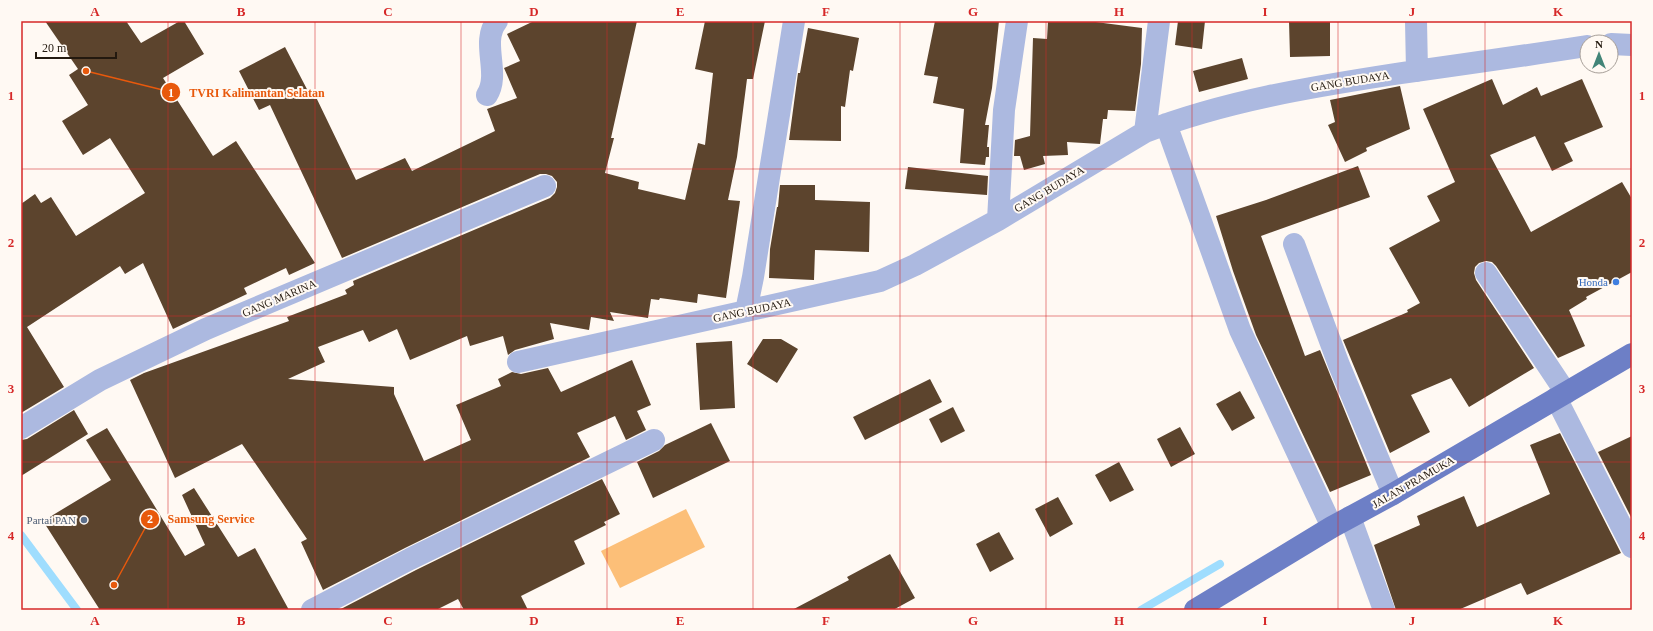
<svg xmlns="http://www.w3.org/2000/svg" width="1653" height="631" font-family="'Times New Roman',serif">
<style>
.green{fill:#fcbf78}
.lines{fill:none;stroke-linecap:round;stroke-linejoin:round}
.stream{stroke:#9fddfe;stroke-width:8}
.building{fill:#5c442d}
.minor{stroke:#acb9e0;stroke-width:22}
.primary{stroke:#6d7fc6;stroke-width:22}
.grid{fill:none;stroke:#d62828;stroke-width:1;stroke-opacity:0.55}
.shop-dot{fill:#3f7fe0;stroke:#fff9f3;stroke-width:1.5}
.service-dot{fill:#5c6f8a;stroke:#fff9f3;stroke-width:1.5}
.labels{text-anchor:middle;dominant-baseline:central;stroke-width:4;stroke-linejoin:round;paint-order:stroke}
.street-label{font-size:11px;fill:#23190f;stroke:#fff9f3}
.shop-label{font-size:11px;fill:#366cbe;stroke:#fff9f3;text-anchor:end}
.service-label{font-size:11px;fill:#4e5e75;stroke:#fff9f3;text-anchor:end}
.leader{fill:none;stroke:#e8590c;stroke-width:1.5}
.callout-dot{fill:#e8590c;stroke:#fff9f3;stroke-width:1.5}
.mark-label{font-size:12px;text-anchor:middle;font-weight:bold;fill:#fff}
.callout-label{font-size:12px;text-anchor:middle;font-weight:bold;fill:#e8590c;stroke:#fff9f3;stroke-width:4;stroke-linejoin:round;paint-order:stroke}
.neatline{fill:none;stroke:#d62828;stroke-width:1.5}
.grid-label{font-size:13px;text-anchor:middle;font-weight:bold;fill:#d62828}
</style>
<rect width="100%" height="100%" fill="#fff9f3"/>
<path class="green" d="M686 509 705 547 620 588 601 551Z"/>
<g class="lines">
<path class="stream" d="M21 535 77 610
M1141 610 1220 564"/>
</g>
<path class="building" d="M45 21H126L141 43 180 21H184L204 54 163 78 213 156 236 141 315 263 289 275 286 268 244 288 247 294 173 329 143 263 125 274 120 266 27 327 64 387 21 413V204L35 194 41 203 51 197 76 236 145 193 110 138 83 155 62 121 88 105 69 75 78 69Z
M534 21H637L611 138H614L605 173 639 182 638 189 685 200 698 143 705 145 713 73 695 69 705 21H765L753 79H747L737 157 728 200 740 201 726 298 698 294 697 303 660 298 659 300 651 299 648 318 610 312 614 321 591 317 589 330 550 323 554 339 515 350 508 355 503 336 470 346 467 336 410 360 397 329 369 342 363 330 318 347 325 362 288 379 394 387V394L424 461 471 440 456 405 501 386 498 379 512 372 521 374 548 368 561 392 632 360 651 405 637 411 646 430 626 440 615 416 577 433 590 457 405 548 323 590 301 542 307 539 242 444 175 478 130 380 144 373 289 321 287 317 347 294 345 290 354 285 353 281 550 198 555 193 557 187V182L552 176 546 174H540L342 258 270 105 259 110 239 71 285 47 310 95 314 93 356 180 405 158 412 171 495 131 487 109 517 98 504 68 520 61 507 34Z
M935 21H999L992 88 985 125H989L987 147H989V157H986L985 165 960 163 964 109 933 103 938 77 924 75Z
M1048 21H1088L1142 28 1141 64 1135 111 1108 110 1107 119H1103L1100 144 1067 142 1068 155 1043 156 1045 164 1024 170 1020 156H1014L1015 140 1030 136 1033 38 1047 39Z
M1178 21H1205L1202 49 1175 45Z
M1289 21H1330V56L1290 57Z
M808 28 859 38 853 71 850 70 845 107 841 106V141L789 140 798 73H800Z
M1242 58 1248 79 1199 92 1193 71Z
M1492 79 1503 105 1537 87 1541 96 1582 79 1603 127 1564 143 1573 161 1552 171 1535 136 1490 155 1531 232 1622 182 1632 199V272L1586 297 1587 299 1569 310 1585 346 1558 358 1496 266 1492 262 1486 261 1479 263 1475 267 1474 273 1476 280 1534 368 1469 407 1451 378 1411 395 1430 432 1390 453 1343 340 1408 312 1407 310 1420 303 1389 248 1440 221 1427 196 1455 182 1423 109Z
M1400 86 1410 129 1366 148 1367 151 1345 162 1328 125 1335 122 1330 100Z
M1358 166 1370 197 1261 236 1305 356 1320 350 1371 475 1330 492 1256 335 1233 271 1216 216 1266 200Z
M908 167 988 176 987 195 905 189Z
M780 185H815V200L870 202 869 252 815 250 814 280 769 278 770 249 777 207H778Z
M763 339H781L798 349 777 383 747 364Z
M732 341 735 408 700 410 696 343Z
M930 379 942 402 865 440 853 417Z
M1240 391 1255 418 1232 431 1216 404Z
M953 407 965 431 941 443 929 419Z
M74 410 88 434 21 476V440L27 439Z
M711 423 730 461 653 498 637 462 659 451 665 445Z
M1180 427 1195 454 1171 467 1157 439Z
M107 428 185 556 205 545 182 495 194 488 238 557 255 548 289 610H100L43 521 111 480 86 440Z
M1560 433 1621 553 1527 595 1521 583 1458 610H1396L1374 545 1420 525 1417 516 1464 496 1477 527 1550 494 1530 445Z
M1632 436V519L1598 452Z
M1119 462 1134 490 1110 502 1095 475Z
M602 479 620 514 604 522 606 525 574 541 585 564 521 596 528 610H464L458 599 436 610H339L416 570Z
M1058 497 1073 524 1050 537 1035 509Z
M999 532 1014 559 990 572 976 544Z
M890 554 915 598 893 610H792L849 580 847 577Z"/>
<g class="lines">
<path class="minor" d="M1416 21 1417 71
M1611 44 1632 45
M487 95C501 73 480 42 497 21
M1166 124 1240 330 1332 527
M1145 132 1159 21
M998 220 1004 110 1017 21
M1294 244 1339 365 1393 494
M1486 273 1566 393
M746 311 753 277 794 21
M518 362 880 281 915 265 998 220 1145 132C1225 101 1311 87 1395 74 1459 65 1523 56 1587 46
M1556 398 1632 547
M21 428 100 380 206 329 545 186
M1350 517 1384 610
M312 610 410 559 654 440"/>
<path class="primary" d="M1195 610 1332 527 1393 494 1632 354"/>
</g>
<path class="grid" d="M168 21V610M315 21V610M461 21V610M607 21V610M753 21V610M900 21V610M1046 21V610M1192 21V610M1338 21V610M1485 21V610M21 169H1632M21 316H1632M21 462H1632"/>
<circle class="shop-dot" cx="1616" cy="282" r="4"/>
<circle class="service-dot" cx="84" cy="520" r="4"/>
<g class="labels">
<g class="street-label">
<text transform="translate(1350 81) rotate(-9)">GANG BUDAYA</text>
<text transform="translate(1049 189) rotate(-31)">GANG BUDAYA</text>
<text transform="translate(279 298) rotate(-23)">GANG MARINA</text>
<text transform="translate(752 310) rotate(-12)">GANG BUDAYA</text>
<text transform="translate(1413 482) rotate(-30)">JALAN PRAMUKA</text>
</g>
<g class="shop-label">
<text x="1608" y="282">Honda</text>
</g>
<g class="service-label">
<text x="76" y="520">Partai PAN</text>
</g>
</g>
<path class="leader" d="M86 71L171 92M114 585L150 519"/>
<g class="callout-dot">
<circle cx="86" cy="71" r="4"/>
<circle cx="114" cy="585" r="4"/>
<circle cx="171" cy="92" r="10"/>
<circle cx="150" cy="519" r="10"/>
</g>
<g class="mark-label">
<text x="171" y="97">1</text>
<text x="150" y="523">2</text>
</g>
<g class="callout-label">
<text x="257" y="97">TVRI Kalimantan Selatan</text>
<text x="211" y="523">Samsung Service</text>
</g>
<rect width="1653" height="631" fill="none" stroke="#fff9f3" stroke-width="44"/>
<g transform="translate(1599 54)"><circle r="19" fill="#fff9f3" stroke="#a79f98"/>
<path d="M0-3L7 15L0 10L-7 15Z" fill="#428578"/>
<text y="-6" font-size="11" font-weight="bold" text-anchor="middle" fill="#23190f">N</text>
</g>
<path d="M36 52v6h80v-6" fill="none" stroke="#23190f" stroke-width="2"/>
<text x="42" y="52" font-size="12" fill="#23190f" stroke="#fff9f3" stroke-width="3" paint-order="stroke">20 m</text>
<rect x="22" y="22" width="1609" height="587" class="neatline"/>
<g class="grid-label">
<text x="95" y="16">A</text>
<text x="241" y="16">B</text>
<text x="388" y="16">C</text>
<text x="534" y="16">D</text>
<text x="680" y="16">E</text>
<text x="826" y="16">F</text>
<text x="973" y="16">G</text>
<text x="1119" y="16">H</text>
<text x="1265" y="16">I</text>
<text x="1412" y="16">J</text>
<text x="1558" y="16">K</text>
<text x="11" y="100">1</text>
<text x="1642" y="100">1</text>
<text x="11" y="247">2</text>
<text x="1642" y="247">2</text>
<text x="11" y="393">3</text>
<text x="1642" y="393">3</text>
<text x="11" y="540">4</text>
<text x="1642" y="540">4</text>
<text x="95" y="625">A</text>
<text x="241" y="625">B</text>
<text x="388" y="625">C</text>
<text x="534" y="625">D</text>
<text x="680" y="625">E</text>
<text x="826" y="625">F</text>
<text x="973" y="625">G</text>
<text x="1119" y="625">H</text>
<text x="1265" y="625">I</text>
<text x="1412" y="625">J</text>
<text x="1558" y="625">K</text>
</g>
</svg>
